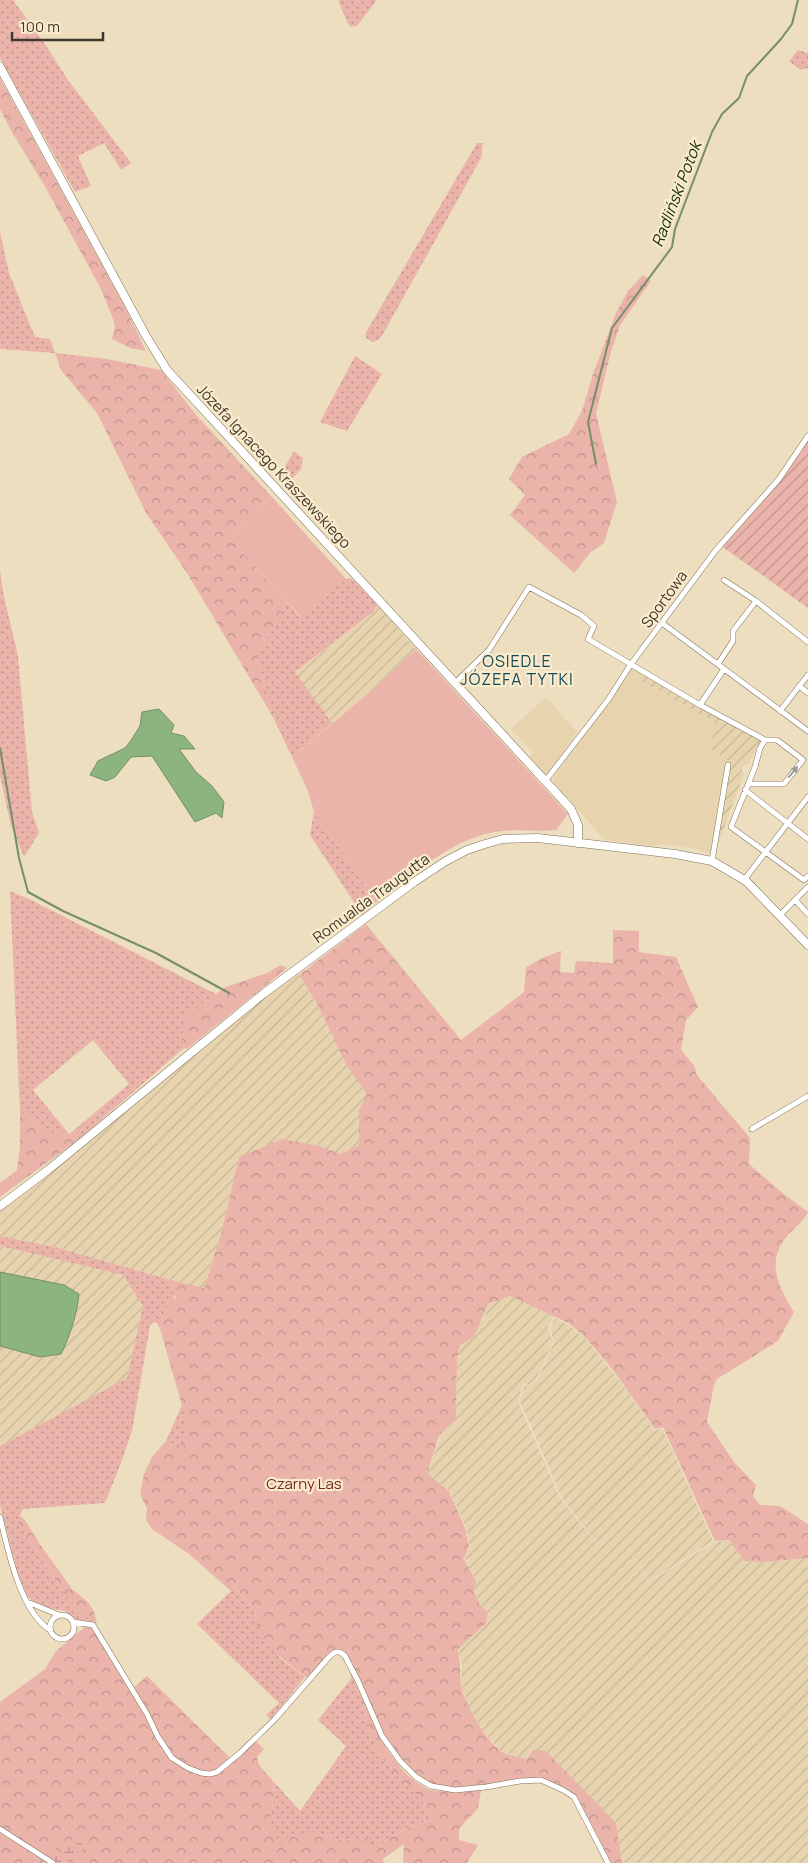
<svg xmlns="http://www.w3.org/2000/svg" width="808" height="1863" font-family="Manrope,sans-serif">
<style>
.built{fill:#e7d4af}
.industrial{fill:url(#industrial-furrows);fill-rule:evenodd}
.grass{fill:url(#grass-dots)}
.forest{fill:url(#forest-crowns)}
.wetland{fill:url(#wetland-marsh)}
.garden{fill:url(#garden-furrows)}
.pitch{fill:#eab4ab}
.water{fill:#8cb47f;stroke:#758f66}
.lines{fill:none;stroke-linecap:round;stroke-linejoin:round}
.stream{stroke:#758f66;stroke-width:2}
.street-casing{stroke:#7f7156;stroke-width:6}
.secondary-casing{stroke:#7f7156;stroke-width:9}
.street{stroke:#fff;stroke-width:5}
.secondary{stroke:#fff;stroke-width:8}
.oneway{fill:#9f9c96}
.labels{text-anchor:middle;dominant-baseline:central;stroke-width:4.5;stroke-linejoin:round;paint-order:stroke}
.street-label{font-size:15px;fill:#3f392d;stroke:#fbebcd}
.park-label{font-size:15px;fill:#78261c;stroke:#fbebcd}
.water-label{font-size:16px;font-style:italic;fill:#16310b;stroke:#fbebcd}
.neighbourhood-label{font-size:16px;letter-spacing:1px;fill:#124957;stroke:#fbebcd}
</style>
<defs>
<pattern id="industrial-furrows" width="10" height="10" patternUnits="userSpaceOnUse" patternTransform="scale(1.25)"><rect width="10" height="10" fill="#e7d4af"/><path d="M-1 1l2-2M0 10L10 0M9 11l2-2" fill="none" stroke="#c7b797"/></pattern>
<pattern id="grass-dots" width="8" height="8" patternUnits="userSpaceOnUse" patternTransform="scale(1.25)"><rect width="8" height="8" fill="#eab4ab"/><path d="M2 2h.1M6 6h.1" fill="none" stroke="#bf938c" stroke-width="1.8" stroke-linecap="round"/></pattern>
<pattern id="forest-crowns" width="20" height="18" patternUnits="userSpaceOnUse" patternTransform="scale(1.25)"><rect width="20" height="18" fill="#eab4ab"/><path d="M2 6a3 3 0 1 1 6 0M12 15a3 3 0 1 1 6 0" fill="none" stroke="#bf938c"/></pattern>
<pattern id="wetland-marsh" width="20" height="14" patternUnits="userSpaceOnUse" patternTransform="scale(1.25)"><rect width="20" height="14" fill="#eab4ab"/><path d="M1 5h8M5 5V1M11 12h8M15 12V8" fill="none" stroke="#bf938c"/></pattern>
<pattern id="garden-furrows" width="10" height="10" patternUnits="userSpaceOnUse" patternTransform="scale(1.25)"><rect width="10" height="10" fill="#eab4ab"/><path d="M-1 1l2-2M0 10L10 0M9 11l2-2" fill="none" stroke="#bf938c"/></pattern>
</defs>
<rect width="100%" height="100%" fill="#eddec0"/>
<path class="built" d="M631 664 716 721 732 760 721 795 711 851 708 853 696 849 663 844 653 846 605 840 553 782 554 777 568 758 573 751H576V747L617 691Z
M546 697 577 732 548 774 543 775 528 758 534 752 511 729Z"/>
<path class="industrial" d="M377 605 416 649 377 686 332 723 295 673 373 612Z
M644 673 762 741 748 764 743 766 742 771 744 774 716 850 729 761 711 749 715 722 640 680Z
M294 971 299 975 315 1000 347 1066 368 1094 359 1111V1145L341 1154 319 1146 239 1157 221 1234 204 1288 173 1281 55 1247 0 1236V1206Z
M0 1246 123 1275 143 1306 127 1378 0 1446Z
M510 1296 554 1316 548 1327 553 1342 535 1382 537 1381 554 1342 550 1329 555 1318 570 1326 586 1339 625 1388 655 1431 662 1428 713 1541 649 1581 617 1531 649 1582 713 1543 729 1540 744 1561 765 1562 808 1558V1863H622L616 1823 527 1759 501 1751 485 1734 469 1709 461 1685 462 1664 457 1650 485 1623 489 1614 480 1603 474 1591 476 1581 465 1558 470 1546 466 1528 450 1491 427 1473 440 1437 456 1419 457 1359 460 1345 484 1318 488 1304ZM533 1383 524 1387 520 1401 562 1498 597 1543 613 1534 597 1544 560 1498 518 1402 522 1386Z"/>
<path class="grass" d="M0 0H13L47 47 68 80 131 163 121 170 104 143 78 156 91 186 75 192 0 58Z
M338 0H377L357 26 350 27 345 17Z
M798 50 808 53V68L801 70 789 61Z
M477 143H483L481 158 383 334 378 340 373 342 366 338 365 334Z
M0 232 9 273 35 337 50 339 55 353 0 349Z
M355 356 382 374 347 431 320 422Z
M294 451 303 458 301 469 290 481 280 475Z
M0 570 3 592 18 656 32 812 39 833 24 857 11 826 0 776Z
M351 578 377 605 373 612 295 672 332 723 292 757 273 717 257 657 284 606 288 603 300 617 346 579Z
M314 812 377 902 363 916 310 835Z
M10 891 31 900 216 994 192 1010 182 1039 184 1048 79 1139 73 1131 129 1084 93 1040 33 1090 69 1134 41 1127 20 1111Z
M0 1236 55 1247 167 1279 175 1295 173 1301 164 1312 160 1329 157 1323 153 1322 150 1326 132 1431 121 1463 105 1503 23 1509 17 1521 63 1592 76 1607 94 1623 75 1619 65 1611 38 1606 27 1596 17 1570 0 1505V1446L127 1378 143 1306 123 1275 0 1246Z
M182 1405 187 1423V1443L176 1445 166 1441Z
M236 1586 238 1592 255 1610 256 1622 281 1659 305 1677 271 1719 266 1715 279 1703 197 1624Z
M351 1674 366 1707 362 1706 369 1734 385 1762 422 1801 431 1820C402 1829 394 1833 371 1853V1838L339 1840 311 1832 279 1847 271 1824 274 1782 300 1811 346 1746 318 1720 351 1679Z"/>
<path class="forest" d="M0 78 125 307 146 351 130 348 112 339 115 326 113 319 101 289 43 183 13 134 0 109Z
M643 275 651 281 620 325 610 355 596 414 617 502 604 543 590 553 574 573 510 515 525 495 509 479 522 457 569 434 582 411 593 374 616 313 628 291Z
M55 353 107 359 161 370 197 416 272 497 237 533 244 541 238 547 288 603 284 606 257 657 273 717 187 573 146 513 97 413 61 370Z
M366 924 461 1040 524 992 526 967 542 958 561 951 560 972 574 973 576 961 613 963V930L639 931V952L676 957 698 1007 686 1020 681 1050 695 1067 696 1074 750 1138 749 1164 785 1195 808 1212C804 1221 794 1228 787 1236 765 1262 779 1288 794 1312L778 1341 717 1379 714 1385 707 1422 734 1462 756 1485 753 1496 760 1505 780 1506 808 1524V1558L765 1562 744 1561 729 1540 715 1541 663 1427 655 1429 613 1370 586 1338 570 1324 510 1296 488 1304 474 1337 460 1345 457 1359 456 1419 439 1436 427 1473 449 1491 465 1528 469 1546 464 1559 476 1581 474 1591 479 1603 488 1613 486 1623 457 1650C462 1665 459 1671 461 1685 464 1703 486 1741 501 1751 508 1755 519 1757 527 1759L533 1750 546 1751 616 1823 622 1863H610L582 1808 572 1792 541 1780 455 1789 431 1786 416 1777 382 1736 345 1656 335 1652 309 1679C289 1664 264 1648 256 1622 255 1619 256 1614 255 1611 250 1601 239 1597 236 1586L231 1591 189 1554 152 1529 146 1520 147 1509 140 1494 144 1474 152 1457 166 1441 176 1445 187 1443V1423L160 1329 164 1312 176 1297 167 1279 204 1288 221 1234 239 1157 282 1139 319 1146 341 1154 359 1145V1111L367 1094 347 1066 315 1000 299 975Z
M281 965 287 968 187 1049 184 1048 182 1039 183 1023 186 1017 192 1010 226 987 267 973Z
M20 1111 41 1127 69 1134 73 1131 79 1139 0 1197V1182L6 1179 17 1170 20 1147Z
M20 1516 25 1520 39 1543 72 1589 88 1602 94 1612 97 1623H94L76 1607 63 1592 17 1521Z
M86 1626 93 1628 131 1690 147 1676 232 1760 254 1739 264 1749 257 1757 259 1765 274 1782 271 1824 279 1842V1846L291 1834 311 1832 340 1840 371 1838V1853C394 1833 403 1829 431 1820L422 1801 385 1762 369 1734 362 1706 366 1707C379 1737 398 1777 431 1790 440 1793 470 1790 481 1790L478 1808 459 1829V1840L478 1845 467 1863H403L404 1844 383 1859 384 1863H0V1702L45 1669 56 1651Z"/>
<path class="wetland" d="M74 1836 79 1842 86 1846 82 1850 74 1853 66 1863H58L52 1858 51 1851 53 1847 62 1854 67 1850Z"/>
<path class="garden" d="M808 436V608L720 545 778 479Z"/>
<path class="pitch" d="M272 497 346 579 301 617 237 546 244 541 237 533Z
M416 649 568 814 556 830C538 832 520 829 502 831 454 836 414 874 377 902L314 812 308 791 292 757 377 686Z"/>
<path class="water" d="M159 709 174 725 171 733 184 736 195 749H179L196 772 212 786 224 802 222 818 216 813 195 822 152 756 131 757 115 777 106 781 90 775 98 761 125 748 130 742 140 726 142 712Z
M0 1272 64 1285 79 1294C77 1314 70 1336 61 1354L40 1357 0 1346Z"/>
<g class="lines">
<path class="stream" d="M596 464 588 422 612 328 672 247 675 229 712 132 722 114 739 98 747 76 781 39 792 24 798 0
M0 748 19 858 28 892 63 911 156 953 229 993"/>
<defs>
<path id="street" d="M724 580 756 601 808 642
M662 623 808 731
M718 664 733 641V631L756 601
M455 683 489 650 529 587 581 615 594 626 588 639 700 705 765 740H777L803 760 784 784H748
M799 686 808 693
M700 705 724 669
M780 711 808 675
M765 740 760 748 755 767 731 827 804 880 808 876
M546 780 608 700 631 664 716 550 779 479 808 436
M745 790 808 839
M712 861 728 765
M744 880 808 797
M796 901 808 914
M780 915 808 887
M752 1129 808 1096
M0 1517C8 1550 20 1611 50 1630
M30 1603 59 1615
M50 1627a12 12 0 1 1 24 0a12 12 0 1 1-24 0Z
M73 1622 93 1625 147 1714 158 1737 172 1758 188 1768 201 1773 210 1774 217 1772 240 1753 275 1719 329 1657 335 1652H340L345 1656 358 1681 382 1736 400 1761 416 1777 431 1786 455 1790 486 1787 520 1781 541 1780 563 1790 574 1797 608 1863
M0 1829 53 1863"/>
<path id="secondary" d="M0 67 146 336 167 370 571 809 578 825V843
M0 1206 48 1170 263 994 414 882 446 861 467 850 485 844 503 839 538 838 675 854 712 861 746 881 808 945"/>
</defs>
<use href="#street" class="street-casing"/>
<use href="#secondary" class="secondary-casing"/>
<use href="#street" class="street"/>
<use href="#secondary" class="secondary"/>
</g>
<defs><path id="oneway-solid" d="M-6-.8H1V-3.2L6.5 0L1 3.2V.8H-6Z" transform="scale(1.25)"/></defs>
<use class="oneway" href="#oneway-solid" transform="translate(793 772) rotate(-51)"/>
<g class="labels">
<g class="street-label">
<text transform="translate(274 466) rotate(47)">Józefa Ignacego Kraszewskiego</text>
<text transform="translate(664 599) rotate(-54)">Sportowa</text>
<text transform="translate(371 898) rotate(-36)">Romualda Traugutta</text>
</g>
<g class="park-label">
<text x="304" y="1483">Czarny Las</text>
</g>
<g class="water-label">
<text transform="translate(676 194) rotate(-69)">Radliński Potok</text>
</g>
<g class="neighbourhood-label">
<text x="517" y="661">OSIEDLE<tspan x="517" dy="18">JÓZEFA TYTKI</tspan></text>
</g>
</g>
<path d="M12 32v8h91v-8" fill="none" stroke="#3f392d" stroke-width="2.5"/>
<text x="20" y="32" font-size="15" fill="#3f392d" stroke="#fbebcd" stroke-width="4" paint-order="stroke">100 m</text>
</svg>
